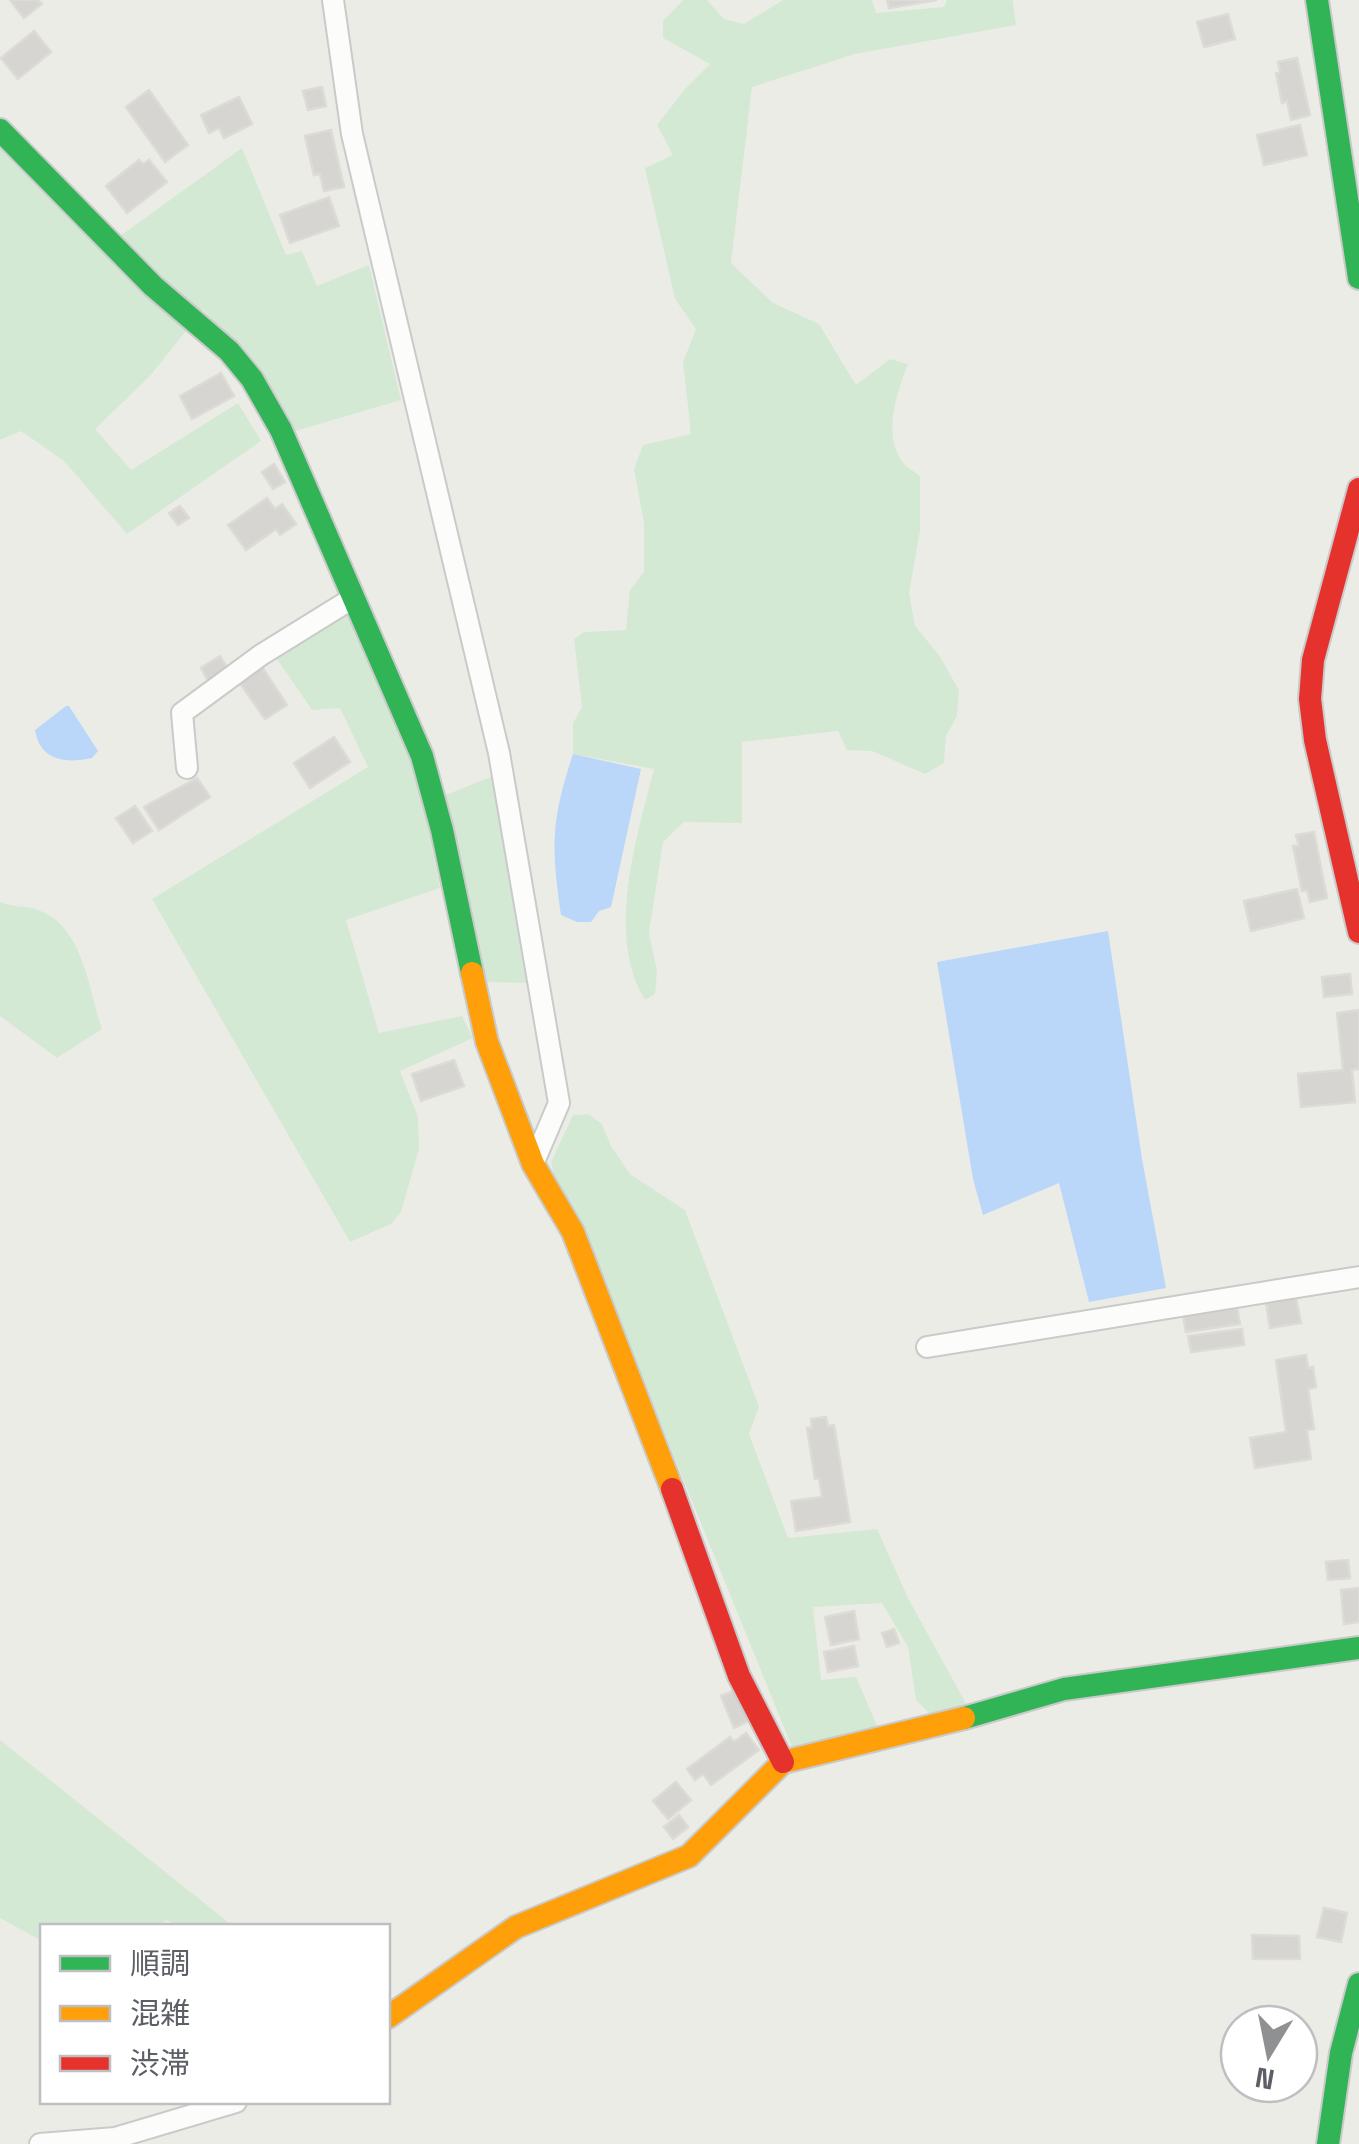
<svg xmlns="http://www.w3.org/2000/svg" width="1359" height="2144" font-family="'Space Grotesk','Noto Sans JP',sans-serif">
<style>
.green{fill:#d4e9d4}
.water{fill:#bad6f8}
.building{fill:#d6d5d2;stroke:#dcdbd6;stroke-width:2.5}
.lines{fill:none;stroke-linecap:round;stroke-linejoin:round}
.street-casing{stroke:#c9cac9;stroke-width:24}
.fast-casing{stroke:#c9cac9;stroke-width:26}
.slow-casing{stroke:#c9cac9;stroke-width:26}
.jam-casing{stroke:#c9cac9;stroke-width:26}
.street{stroke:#fcfcfb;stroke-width:20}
.fast{stroke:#30b455;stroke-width:22}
.slow{stroke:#ff9f0a;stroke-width:22}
.jam{stroke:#e5322d;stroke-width:22}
</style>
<rect width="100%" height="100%" fill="#ecece7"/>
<path class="green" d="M683 0H707L724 19 744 24 783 0H872L876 13 944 7 947 0H1013L1016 25 855 54 752 87 731 263 773 303 819 324 856 385 890 359 908 364C897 393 883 431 901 460 904 466 914 471 920 476V531L909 593 915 626 939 655 959 690 957 716 946 736 944 763 925 774 872 751 847 750 838 731 742 742V823L684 822 663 842 649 933 657 971 655 994 645 1000C605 936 637 836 654 769L573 754V723L582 707 574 639 584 632 626 630 630 590 644 572V523L634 469 643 445 691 434 683 362 696 329 675 299 645 168 673 155 657 125 685 89 710 64 663 38V21Z
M0 145 102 249 242 148 286 255 302 251 317 286 369 265 401 400 292 432 242 350 203 310 149 377 95 429 131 470 238 403 261 441 127 534 64 461 21 431 0 440Z
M346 613 415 761 440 888 346 920 379 1033 462 1016 473 1038 400 1071 418 1117 419 1149 401 1212 391 1224 350 1242 152 899 368 767 340 708 312 710 277 659Z
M493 776 531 983 483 982 441 797Z
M0 902C14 908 25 905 38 910 83 925 89 990 102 1029L57 1058 0 1016Z
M589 1114 602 1124 611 1146 630 1174 685 1210 759 1407 749 1434 788 1538 877 1529 909 1600 968 1707 933 1717 916 1700 908 1647 882 1603 813 1607 821 1680 856 1677 878 1728 792 1747 601 1277 556 1186 551 1162 573 1115Z
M0 1740 233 1926H179L166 1920 160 1926H42V1941L0 1918Z"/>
<path class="water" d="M66 706H69L98 751 92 758C64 764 40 760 35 730Z
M573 754 641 769 611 907 599 911 591 922H577L561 915C551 846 551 821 573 754Z
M1108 931 1142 1159 1166 1288 1089 1302 1059 1183 983 1215 973 1179 937 962Z"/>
<path class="building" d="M10 0H38L42 4 24 18Z
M887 0H937L889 8Z
M1228 14 1235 39 1204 47 1197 22Z
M34 31 51 52 18 79 1 58Z
M1297 58 1310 115 1291 120 1287 101 1282 103 1276 73 1280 72 1278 62Z
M322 87 326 106 308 110 303 91Z
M149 90 188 145 165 162 126 107Z
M239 97 252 124 224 138 219 128 209 133 201 115Z
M1300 125 1307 155 1264 165 1257 135Z
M331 130 344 187 324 191 320 174 314 175 305 136Z
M139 160 143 164 149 160 167 182 127 213 106 186Z
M329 197 339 226 290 243 280 215Z
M221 373 234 396 192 419 180 396Z
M274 464 285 482 273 489 262 472Z
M267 498 275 509 282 504 296 524 280 535 276 529 246 550 228 525Z
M180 506 189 518 178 525 169 513Z
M220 656 228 669 208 681 201 668Z
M260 664 287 705 265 719 237 679Z
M334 737 350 762 310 788 294 763Z
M197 778 210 797 159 830 144 807Z
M135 806 152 831 133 843 116 818Z
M1314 832 1327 898 1310 902 1307 890 1302 891 1293 846H1299L1296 835Z
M1297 889 1304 918 1251 931 1244 901Z
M1350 974 1352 994 1324 997 1322 977Z
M1359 1010V1069L1352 1070 1355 1102 1301 1107 1298 1074 1343 1070 1337 1013Z
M454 1060 464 1086 421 1101 412 1074Z
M1296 1298 1301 1323 1270 1328 1266 1303Z
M1237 1308 1240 1324 1186 1332 1183 1316Z
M1242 1329 1244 1345 1191 1352 1188 1336Z
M1306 1355 1308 1368 1313 1367 1316 1387 1308 1389 1314 1429 1307 1430 1311 1459 1255 1468 1250 1438 1286 1432 1276 1360Z
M826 1417 828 1426 834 1425 850 1522 796 1531 791 1501 822 1497 819 1478 815 1479 807 1428H812L811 1419Z
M1348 1560 1350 1578 1328 1580 1326 1562Z
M1359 1588V1622L1344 1624 1341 1590Z
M854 1611 859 1639 831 1645 825 1617Z
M894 1629 899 1643 887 1647 882 1633Z
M854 1646 858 1666 828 1672 824 1652Z
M738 1689 751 1720 734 1728 721 1696Z
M746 1733 759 1750 711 1785 703 1774 695 1780 687 1769 730 1737 734 1742Z
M676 1782 691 1800 668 1819 653 1801Z
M679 1815 688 1827 673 1839 664 1827Z
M1324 1908 1347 1913 1341 1942 1317 1937Z
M1252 1935 1299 1936 1300 1959H1253Z"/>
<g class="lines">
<defs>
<path id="street" d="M333 0 352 134 499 753 559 1103 533 1164
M187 768 182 713 261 655 353 598
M927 1347 1359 1277
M40 2144 115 2138 236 2102"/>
<path id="fast" d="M1317 0 1359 278
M0 130 153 286 229 351 252 379 281 430 422 756 442 830 472 973
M964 1718 1064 1689 1359 1648
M1328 2144 1341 2053 1359 1984"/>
<path id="slow" d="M472 973 487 1042 533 1164 573 1232 672 1489
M388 2017 516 1927 689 1856 783 1762 964 1718"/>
<path id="jam" d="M1359 489 1313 660 1310 699 1315 740 1359 932
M672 1489 739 1676 783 1762"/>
</defs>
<use href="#street" class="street-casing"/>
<use href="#fast" class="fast-casing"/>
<use href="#slow" class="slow-casing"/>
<use href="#jam" class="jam-casing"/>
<use href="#street" class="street"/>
<use href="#fast" class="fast"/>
<use href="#slow" class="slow"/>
<use href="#jam" class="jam"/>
</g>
<rect x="40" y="1924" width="350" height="180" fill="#ffffff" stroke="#bebfc1" stroke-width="2.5"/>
<rect x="60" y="1956" width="50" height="15" fill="#30b455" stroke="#bebfc1" stroke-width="2.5"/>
<text x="130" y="1974" font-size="30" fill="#5c5f65">順調</text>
<rect x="60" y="2006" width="50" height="15" fill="#ff9f0a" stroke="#bebfc1" stroke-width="2.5"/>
<text x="130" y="2024" font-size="30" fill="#5c5f65">混雑</text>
<rect x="60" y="2056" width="50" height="15" fill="#e5322d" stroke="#bebfc1" stroke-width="2.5"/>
<text x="130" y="2074" font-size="30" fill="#5c5f65">渋滞</text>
<g transform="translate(1269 2054) rotate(190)"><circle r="48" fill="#ffffff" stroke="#bebfc1" stroke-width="2.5"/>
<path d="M0-8L18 38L0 25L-18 38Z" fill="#8e9092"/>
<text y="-15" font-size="28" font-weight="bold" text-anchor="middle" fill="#5c5f65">N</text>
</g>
</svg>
